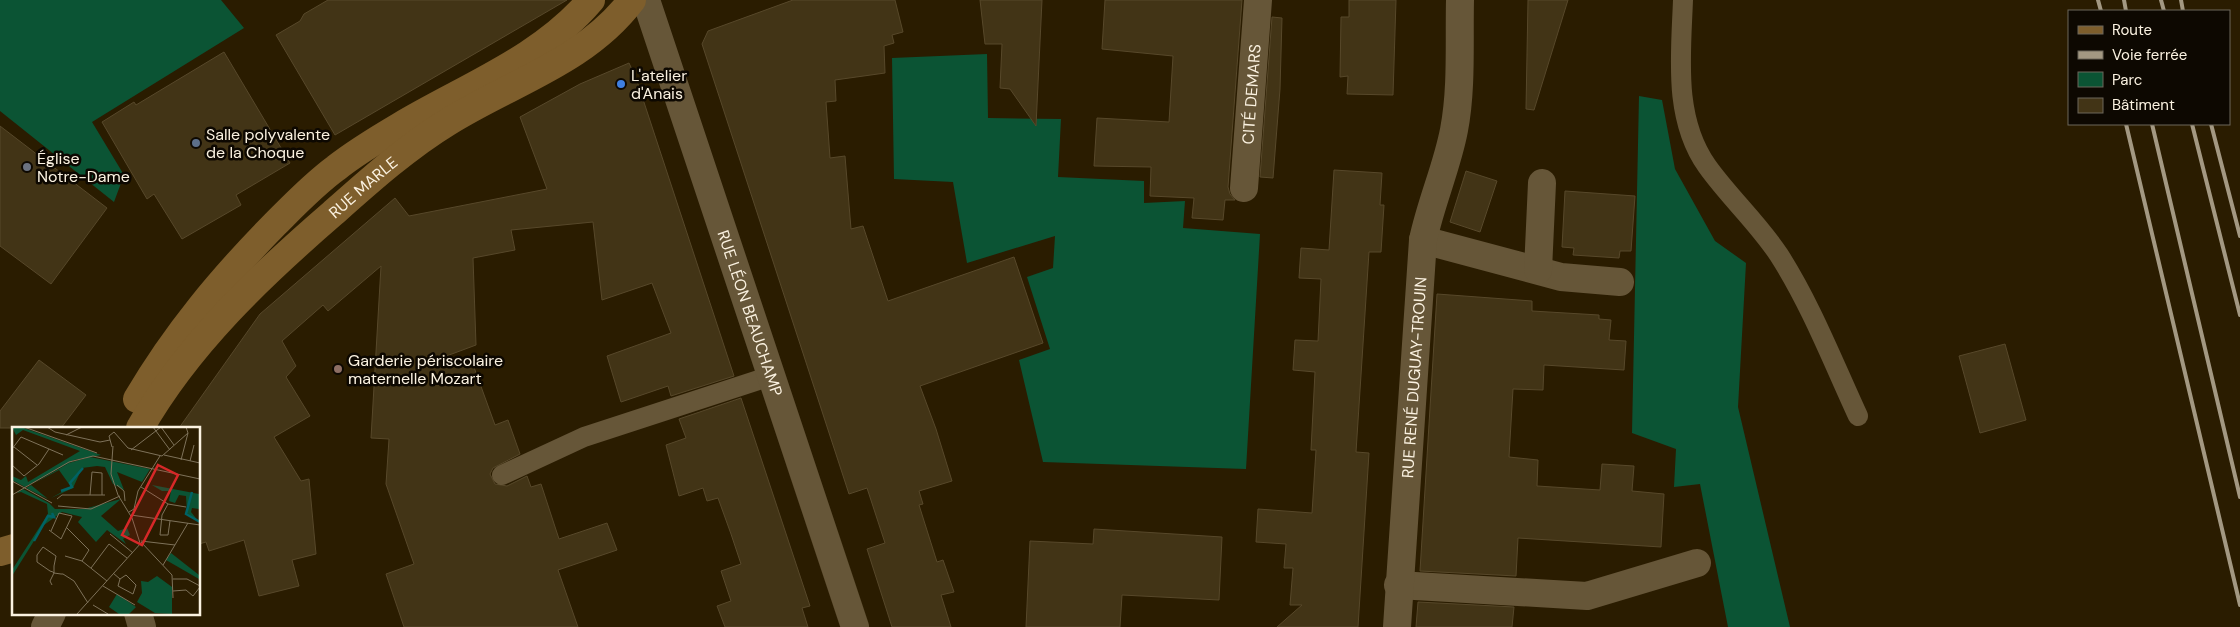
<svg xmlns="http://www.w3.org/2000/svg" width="2240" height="627" font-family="'DM Sans',sans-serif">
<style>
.green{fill:#0b5434}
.building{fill:#423416;stroke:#57482a}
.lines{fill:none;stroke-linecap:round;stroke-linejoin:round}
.service{stroke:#665638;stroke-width:20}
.minor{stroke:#665638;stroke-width:28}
.secondary{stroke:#7e5e2c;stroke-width:28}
.rail{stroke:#a39882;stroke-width:4}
.shop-dot{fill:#3f7fe0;stroke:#0d0801;stroke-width:2}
.service-dot{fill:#5c6f8a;stroke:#0d0801;stroke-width:2}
.worship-dot{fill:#6b7280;stroke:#0d0801;stroke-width:2}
.education-dot{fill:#8d6e63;stroke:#0d0801;stroke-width:2}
.labels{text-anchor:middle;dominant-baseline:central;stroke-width:5;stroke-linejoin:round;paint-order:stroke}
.poi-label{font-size:16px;fill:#fbf2e1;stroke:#0d0801;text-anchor:start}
.street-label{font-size:16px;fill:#fbf2e1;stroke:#0d0801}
.inset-river{fill:none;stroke:#006365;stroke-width:2.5}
.inset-road{fill:none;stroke:#7e725a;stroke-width:1}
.view{fill:#d62828;fill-opacity:0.15;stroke:#d62828;stroke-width:2.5}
.inset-edge{fill:none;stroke:#fbf2e1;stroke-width:2.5}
</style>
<rect width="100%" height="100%" fill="#2a1c00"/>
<path class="green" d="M0 0H221L244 28 92 122 124 175 114 202 0 111Z
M987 54 988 118 1061 119 1058 177 1144 181V203L1185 201 1183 228 1260 234 1246 469 1043 462 1019 360 1050 349 1027 277 1053 268 1055 236 967 263 953 182 894 179 892 58Z
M1639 96 1662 100 1675 169 1715 241 1746 263 1738 407 1790 627H1728L1700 484 1674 487 1676 449 1632 433Z"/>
<path class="building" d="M328 0H567L335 135 276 35 300 21 304 14Z
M793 0H895L903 32 892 35 894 43 884 46 885 73 835 80 836 101 826 102 830 158 845 156 851 229 863 226 888 301 1014 257 1043 343 920 386 936 429 952 481 919 491 923 504 919 505 937 562 943 560 954 592 941 595 951 627H892L867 549 885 543 867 488 849 494 702 44 708 31Z
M980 0H1042L1036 126 1010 89 1000 88 1002 44H985Z
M1105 0H1242L1228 187 1230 194 1235 200H1225L1223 220 1192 218 1194 198 1150 196 1151 167 1094 166 1097 118 1169 122 1173 56 1102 49Z
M1349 0H1396L1393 95 1347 94 1348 76 1340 77 1341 17H1349Z
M1528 0H1568L1534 110 1526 109Z
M1272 17 1282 18 1280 89 1273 178 1260 177Z
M224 52 290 163 236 195 241 205 182 239 154 194 147 199 102 122 134 102 136 105Z
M629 63 636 78 734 376 671 396 668 386 621 402 607 356 671 333 652 283 602 300 593 222 511 230 515 250 473 258 476 345 433 361 471 359 495 425 508 420 520 454 493 468 490 474 495 484 507 486 527 476 531 487 541 484 559 539 607 523 617 550 558 570 578 627H404L386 574 414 564 386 484 389 439 371 438 381 266 328 311 323 305 282 341 296 366 286 377 310 416 274 437 301 481 309 479 316 554 292 560 299 586 259 596 244 540 209 551 206 542 199 544V428H179L260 314 395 198 409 216 547 189 520 117 580 84Z
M0 126 107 208 51 284 0 246Z
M1334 170 1382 173 1380 205H1384L1381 252H1369L1356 452 1369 453 1358 627H1277L1302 605H1290L1293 568H1284L1286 544 1256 542 1258 509 1312 513 1316 450H1311L1315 372 1293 370 1295 340 1318 341 1321 279 1299 278 1301 248 1329 250Z
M1466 171 1497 181 1480 232 1450 222Z
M1565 191 1635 196 1631 251H1620L1619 258 1573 255 1574 248 1562 247Z
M1437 294 1532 301V311L1599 315V319L1611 320 1609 340 1626 341 1624 370 1544 365 1543 390 1513 389 1509 457 1538 460 1537 486 1600 490 1602 464 1634 466 1632 491 1664 494 1661 547 1518 538 1516 576 1420 571Z
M2005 344 2026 420 1980 433 1959 356Z
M39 360 86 395 61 428H0V411Z
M741 398 810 606 802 608 808 627H725L717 606 731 601 721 571 741 564 731 534 718 498 707 501 703 488 679 496 666 445 686 438 679 419Z
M1094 529 1222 537 1219 600 1122 595 1120 627H1026L1030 541 1093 544Z
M1418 602 1514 607 1512 627H1416Z"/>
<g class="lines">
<path class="service" d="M1683 0C1681 55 1673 118 1707 166 1729 197 1758 223 1779 255 1811 305 1833 362 1858 416
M502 475 584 437 771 376"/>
<g class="minor">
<path id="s1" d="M646 0 855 627"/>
<path id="s2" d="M1244 188 1258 0"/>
<path d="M1423 240 1561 277 1620 282"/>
<path d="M1538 270 1542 183"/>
<path d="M1398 585 1587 596 1697 563"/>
<path d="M138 613 142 627"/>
<path d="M45 627 52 613"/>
<path id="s3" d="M1397 627 1423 240C1431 202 1447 167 1454 130 1462 88 1459 43 1460 0"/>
</g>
<g class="secondary">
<path d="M137 399C176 333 221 279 275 224 294 205 314 184 336 168 356 152 378 139 400 126 465 87 540 60 591 0"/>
<path id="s4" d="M140 428C188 344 260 276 333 213 369 181 407 147 448 122 512 82 585 62 632 0"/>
<path d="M0 552 14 548"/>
</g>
<path class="rail" d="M2098 0 2101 11
M2124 0 2126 11
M2161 0 2164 11
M2181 0 2183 11
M2126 124 2240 605
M2152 124 2240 497
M2192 124 2240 315
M2211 124 2240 236"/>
</g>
<circle class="shop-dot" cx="621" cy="84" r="5"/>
<circle class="service-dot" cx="196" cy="143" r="5"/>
<circle class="worship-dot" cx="27" cy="167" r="5"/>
<circle class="education-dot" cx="338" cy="369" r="5"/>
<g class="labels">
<g class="poi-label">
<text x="631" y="75">L'atelier<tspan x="631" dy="18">d'Anais</tspan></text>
<text x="206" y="134">Salle polyvalente<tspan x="206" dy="18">de la Choque</tspan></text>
<text x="37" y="158">Église<tspan x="37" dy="18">Notre-Dame</tspan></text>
<text x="348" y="360">Garderie périscolaire<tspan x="348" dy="18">maternelle Mozart</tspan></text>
</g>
<g class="street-label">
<text stroke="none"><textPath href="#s2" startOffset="94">CITÉ DEMARS</textPath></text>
<text stroke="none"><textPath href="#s4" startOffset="330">RUE MARLE</textPath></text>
<text stroke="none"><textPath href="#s1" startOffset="330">RUE LÉON BEAUCHAMP</textPath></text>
<text stroke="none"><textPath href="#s3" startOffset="250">RUE RENÉ DUGUAY-TROUIN</textPath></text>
</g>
</g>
<g transform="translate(12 427)">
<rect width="188" height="188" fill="#2a1c00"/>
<path d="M0 0H9L89 28 62 33 13 60 0 53V49L9 53 14 49 16 55 68 24 11 3 4 8ZM78 30 138 42 130 55 105 45 112 63 101 57 93 40 85 39 70 41 61 61 39 71 59 60 47 43 19 58 36 72 14 61 57 36ZM140 58 187 67V82L180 81 179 85 187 95 175 86 174 69 167 68 163 76 157 74 159 64H150ZM11 62 37 76 43 82H72L109 72 89 89 106 104 115 101 118 108 111 112 114 117 95 103 84 115 66 95 70 90 50 85 32 98 0 149V143L36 87 35 77 9 65 5 66ZM159 126 187 148V152L154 133ZM145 149 160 160V187L143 186 125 175 130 166 129 154 136 155ZM105 167 124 180 117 187H107L97 180Z" fill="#0b5434"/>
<path class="inset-river" d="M49 64 60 60 58 56 71 41M180 65 174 87 188 95M22 114 36 89 42 90 40 86"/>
<path class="inset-road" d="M12 0 85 26M35 0 43 5 88 15 98 13M141 0 158 23M149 0 162 18M54 8 70 0M101 19 99 47 106 68 120 91 128 116M2 20 25 38M100 20 97 9 102 5 116 21 150 29 176 6M0 22 9 10 51 28M119 23 149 0M152 28 188 36M169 33 176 6 174 0M178 34 182 18M0 38 12 49 27 37 37 22M0 54 40 76M105 58 112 64 113 74M129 60 156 77 150 88 148 108H156L158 94M0 68 57 35 81 29 188 52M78 68 80 45 90 46V68M45 72 50 68H93M156 77 174 80M46 79 79 82 108 69M117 85 122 82 126 64 148 29M119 88 188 98M37 103 49 112 60 89 47 86 39 104M98 107 121 126M129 114 163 118M129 115 160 148 161 171M53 129 70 134 77 123 55 101M70 134 95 154M151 138 176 96M79 141 97 117 115 131M101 146 108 152 106 159 121 167 124 158 114 148 108 152M161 152H175L188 159M40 158 38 154 42 146V139L44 129 31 120 25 128V135L38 144 41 145 42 146 49 147H51L62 154 76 176M91 159 123 178M161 164 174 163 181 169 188 160M81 178 96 187M65 187 129 116"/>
<path class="view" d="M146 38 166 48 130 118 110 108Z"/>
<rect width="188" height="188" class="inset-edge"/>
</g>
<rect x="2068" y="10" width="162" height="115" fill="#0d0801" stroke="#6c665b"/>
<rect x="2078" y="26" width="25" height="8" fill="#7e5e2c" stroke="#6c665b"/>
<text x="2112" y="35" font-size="15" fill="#fbf2e1">Route</text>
<rect x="2078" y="51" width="25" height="8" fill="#a39882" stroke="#6c665b"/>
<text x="2112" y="60" font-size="15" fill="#fbf2e1">Voie ferrée</text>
<rect x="2078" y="72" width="25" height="15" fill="#0b5434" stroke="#6c665b"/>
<text x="2112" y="85" font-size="15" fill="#fbf2e1">Parc</text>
<rect x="2078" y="98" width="25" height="15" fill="#423416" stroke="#6c665b"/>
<text x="2112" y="110" font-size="15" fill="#fbf2e1">Bâtiment</text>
</svg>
